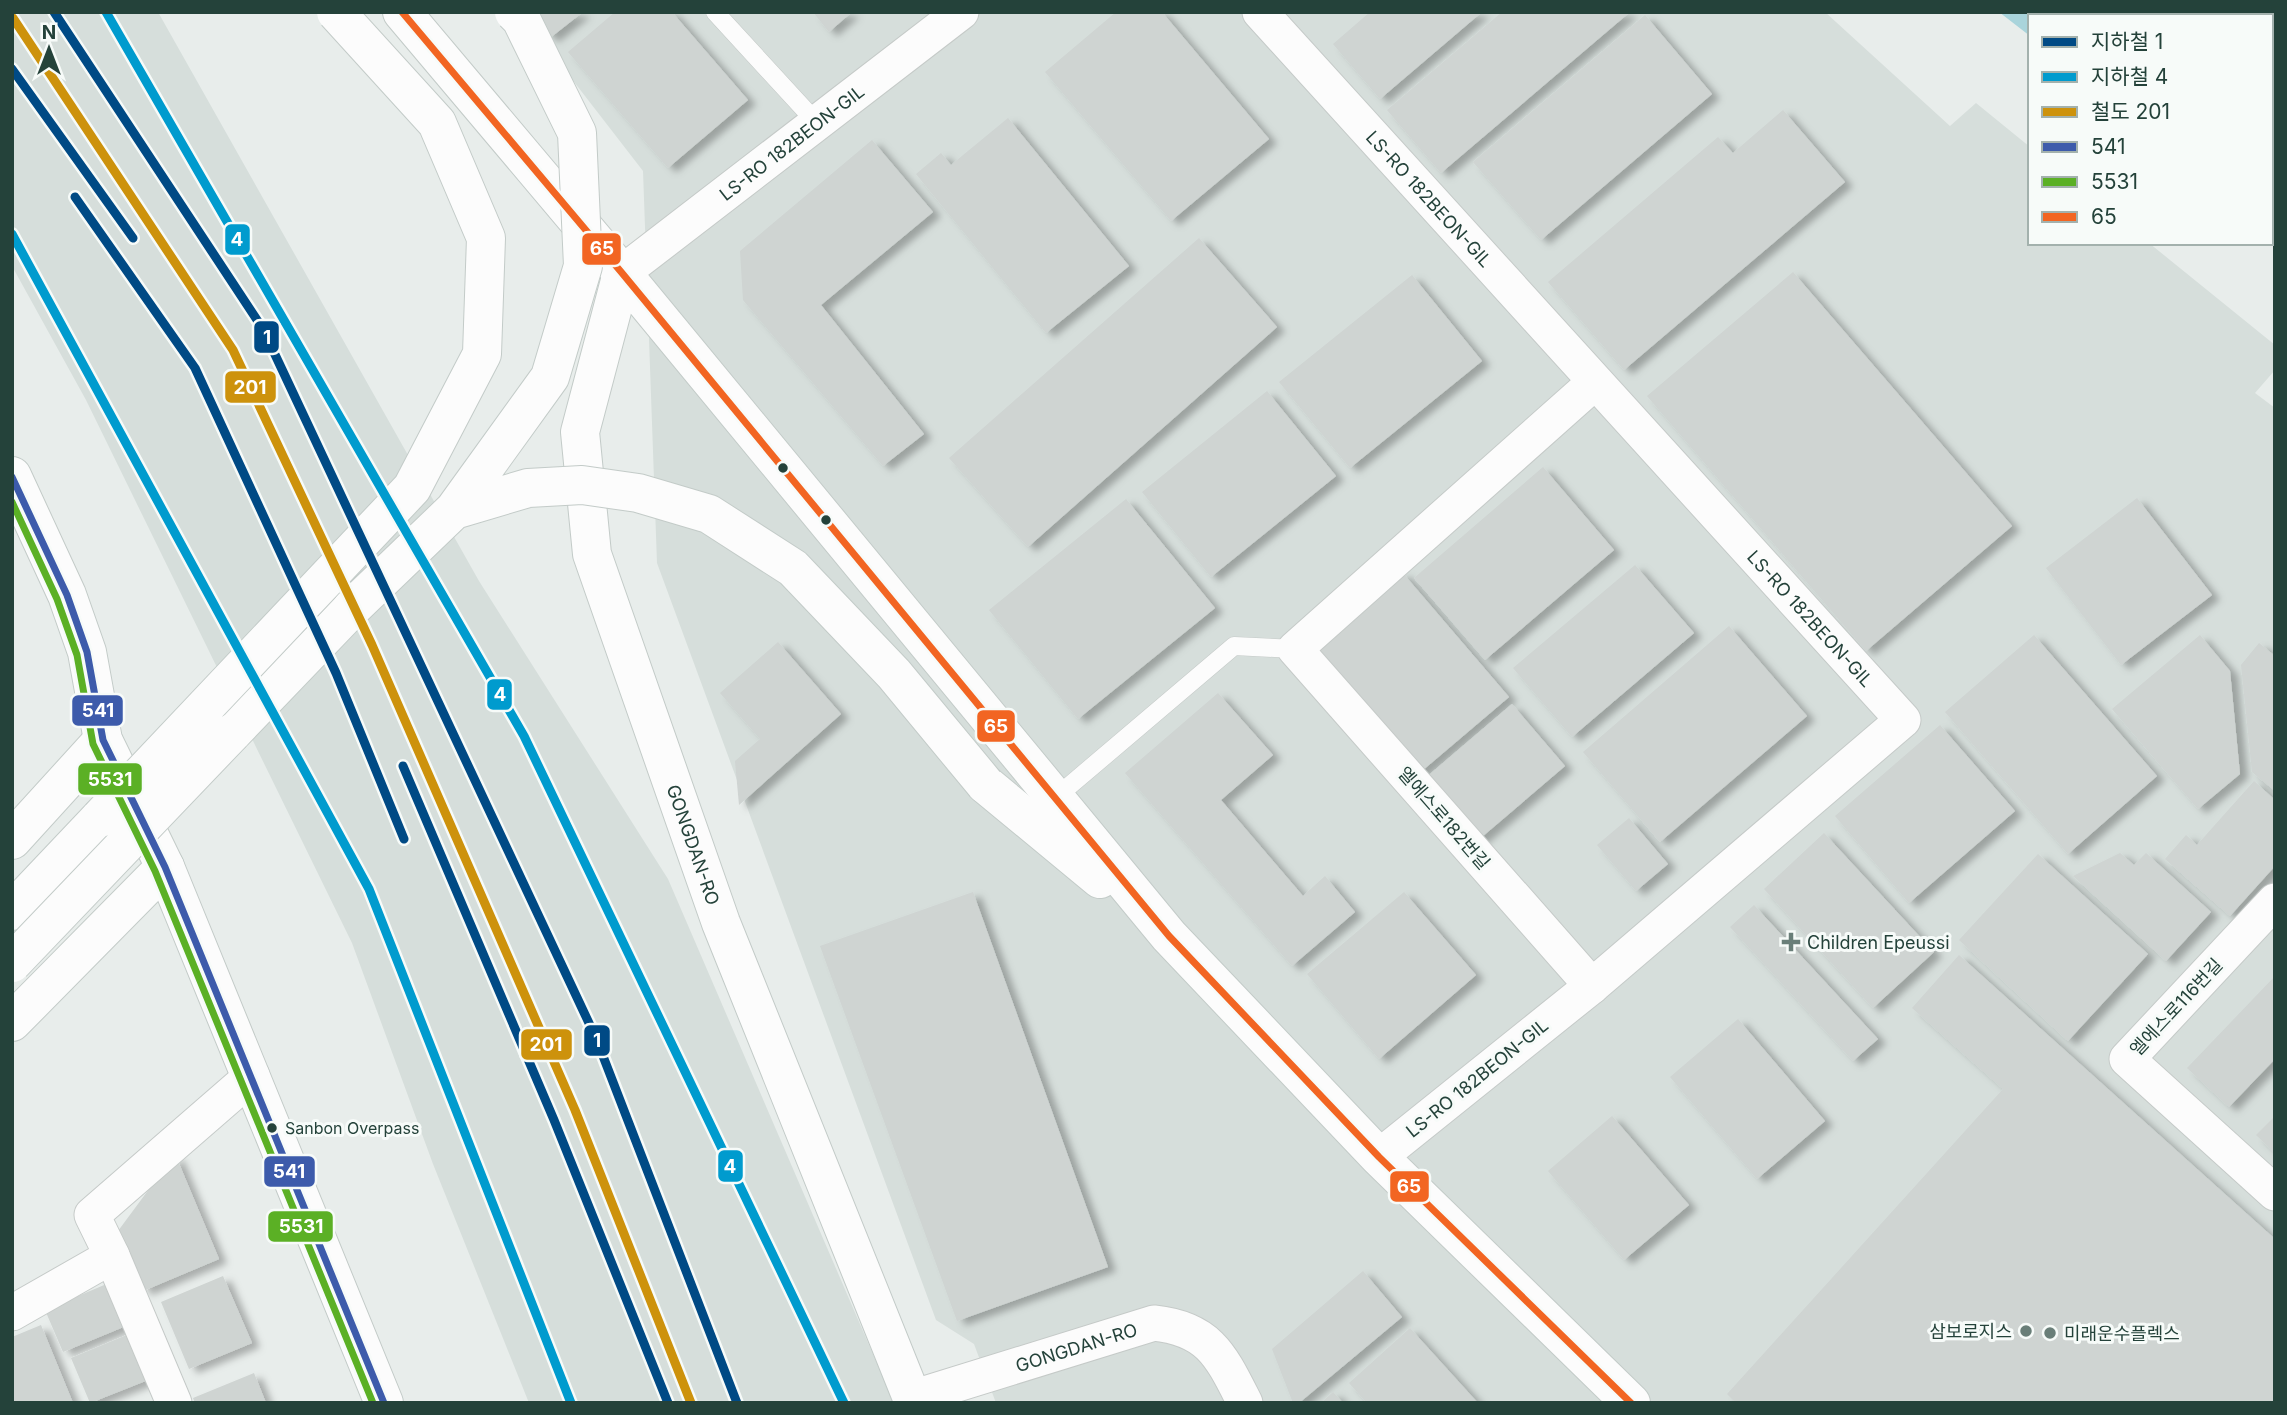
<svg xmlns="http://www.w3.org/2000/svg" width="2287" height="1415" font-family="Inter,'Noto Sans KR',sans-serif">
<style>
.built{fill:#d6dedb}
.water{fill:#a9d4db}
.building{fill:#cfd4d2;filter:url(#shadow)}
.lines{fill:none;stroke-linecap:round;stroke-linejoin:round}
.lane-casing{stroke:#c5cac8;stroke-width:19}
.street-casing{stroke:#c5cac8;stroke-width:37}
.secondary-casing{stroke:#c3cbc8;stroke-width:40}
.lane{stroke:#fcfcfc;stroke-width:18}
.street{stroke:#fcfcfc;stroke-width:35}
.secondary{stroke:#fcfcfc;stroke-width:38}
.secondary-bridge-casing{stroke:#c3cbc8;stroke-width:40;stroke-linecap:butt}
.secondary-bridge{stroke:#fcfcfc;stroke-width:38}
.bus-1-casing{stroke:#f7fbf9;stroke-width:12}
.bus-2-casing{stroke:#f7fbf9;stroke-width:12}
.bus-3-casing{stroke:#f7fbf9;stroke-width:12}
.bus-1{stroke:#3d5bab;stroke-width:7}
.bus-2{stroke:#5bb025;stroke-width:7}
.bus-3{stroke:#f26522;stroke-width:7}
.rail-1-casing{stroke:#f7fbf9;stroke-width:14}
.rail-1{stroke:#cd920c;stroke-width:9}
.metro-1-casing{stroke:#f7fbf9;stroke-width:14}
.metro-2-casing{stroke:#f7fbf9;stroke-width:14}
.metro-1{stroke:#004a85;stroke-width:9}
.metro-2{stroke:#009bce;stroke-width:9}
.bus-dot{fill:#24423a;stroke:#f7fbf9;stroke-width:2.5}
.poi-dot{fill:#697e78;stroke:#f7fbf9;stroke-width:2.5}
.labels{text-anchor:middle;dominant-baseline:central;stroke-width:6;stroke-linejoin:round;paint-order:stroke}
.bus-label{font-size:16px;fill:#24423a;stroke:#f7fbf9;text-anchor:start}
.street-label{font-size:18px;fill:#24423a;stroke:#f7fbf9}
.poi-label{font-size:18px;fill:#24423a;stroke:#f7fbf9;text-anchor:start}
.line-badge{stroke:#f7fbf9;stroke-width:2.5}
.badge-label{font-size:19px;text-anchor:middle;font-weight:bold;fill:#fff}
</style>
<defs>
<filter id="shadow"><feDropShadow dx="8" dy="4.5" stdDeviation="3.5" flood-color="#0004"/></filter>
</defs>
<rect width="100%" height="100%" fill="#e8edeb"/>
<path class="built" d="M12 12H158L479 581 668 879 894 1403H529L433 1164 352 943 86 400 12 266Z
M520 12H1825L1950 126 1976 103 2030 147V243H2149L2275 345V370L2255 393 2275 408V1403H996L974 1344 936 1320 657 563 643 171Z"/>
<path class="water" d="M1999 12H2153L2157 16H2030V36Z
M2271 115 2275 118V227L2271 224Z"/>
<path class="building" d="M530 12H583L550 38Z
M615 12H672L748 100 668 168 568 52Z
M813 12H852L829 32Z
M1116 12H1162L1269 139 1171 221 1045 72Z
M1370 12H1482L1380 99 1333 44Z
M1502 12H1630L1441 173 1387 110Z
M1645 15 1712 94 1541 240 1473 162Z
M1783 110 1845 182 1624 370 1548 282 1718 137 1733 153Z
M1008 118 1129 266 1046 333 916 174 941 153 951 165Z
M872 140 933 212 821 305 924 434 883 466 743 300 740 251Z
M1199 238 1277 327 1028 547 949 458Z
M1793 272 2012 526 1866 651 1647 396Z
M1412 275 1482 361 1350 468 1279 382Z
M1267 391 1336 476 1211 577 1142 492Z
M1543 467 1614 550 1485 660 1414 578Z
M2137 498 2212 595 2121 665 2046 568Z
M1126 499 1215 608 1078 719 989 610Z
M1635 565 1694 633 1572 737 1513 668Z
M1402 572 1509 697 1416 776 1309 652Z
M1729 626 1807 716 1660 842 1583 752Z
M2034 635 2157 776 2068 854 1945 712Z
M2200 635 2230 671 2240 774 2198 809 2112 709Z
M778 642 841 714 739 805 735 761 760 739 720 693Z
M2259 643 2275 656V791L2252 772 2241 665Z
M1218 693 1273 755 1221 800 1303 896 1325 876 1355 912 1292 966 1125 773Z
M1512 704 1565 766 1476 842 1423 780Z
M1940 725 2015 811 1909 903 1835 816Z
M2254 781 2275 800V866L2230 916 2165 859 2186 835 2197 845Z
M1629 818 1668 864 1636 891 1597 845Z
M1824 833 1934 952 1873 1008 1764 889Z
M2120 853 2134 865 2146 853 2211 912 2166 961 2073 876Z
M2038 854 2148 954 2068 1041 1959 940Z
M973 892 1108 1267 957 1321 820 946Z
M1404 892 1476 975 1379 1059 1307 974Z
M1754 905 1878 1039 1853 1061 1730 927Z
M1959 955 2275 1239V1403H1736L1727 1394 2003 1089 1912 1008Z
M2275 976V1059L2229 1107 2187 1068Z
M1738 1019 1825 1121 1757 1179 1670 1077Z
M1612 1116 1689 1205 1624 1260 1548 1171Z
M2275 1116V1153L2256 1135Z
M175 1154 219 1259 143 1291 118 1231Z
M1363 1271 1402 1317 1299 1403H1293L1272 1349Z
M223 1276 252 1343 189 1369 161 1302Z
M116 1280 133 1323 63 1352 45 1310Z
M41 1325 73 1403H12V1337Z
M1410 1328 1478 1403H1367L1349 1383Z
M134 1332 153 1378 90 1403 71 1358Z
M254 1373 266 1403H195L193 1398Z
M1333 1392 1343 1403H1321Z"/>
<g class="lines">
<defs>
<path id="lane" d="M715 12 816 122
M1055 798 1234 646 1295 649"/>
<g id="street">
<path id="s1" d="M1260 12 1903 720 1592 986 1379 1157"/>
<path id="s2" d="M622 273 961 12"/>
<path d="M2275 901 2127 1059 2275 1193"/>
<path d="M1592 986 1295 649 1595 382"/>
<path d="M112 1256 174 1403"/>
<path d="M12 1313 112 1256 92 1215 252 1076"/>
<path id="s3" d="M912 1398 1154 1323C1210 1329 1221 1356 1245 1403"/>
</g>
<g id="secondary">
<path d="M402 12 622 273 1169 936 1379 1157 1631 1403"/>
<path id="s4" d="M622 273 580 432 592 554 721 923 914 1403"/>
<path d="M12 476 67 595 87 652 103 740 165 867 384 1403"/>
<path d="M232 733 352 608"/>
<path d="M985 784 1100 879"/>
<path d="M12 840 103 740"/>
<path d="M12 911 100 818"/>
<path d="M12 1022 165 867"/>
</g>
</defs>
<use href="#lane" class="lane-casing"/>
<use href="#street" class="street-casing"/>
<use href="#secondary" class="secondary-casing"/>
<use href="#lane" class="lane"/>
<use href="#street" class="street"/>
<use href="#secondary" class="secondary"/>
<defs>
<path id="secondary-bridge" d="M454 510 528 488 582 485 638 493 709 514 793 568 894 674 985 784
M352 608 454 510 550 377 583 266 577 133 521 19 514 12
M100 818 412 488 482 354 486 238 437 123 336 12
M12 963 232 733"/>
</defs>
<use href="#secondary-bridge" class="secondary-bridge-casing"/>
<use href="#secondary-bridge" class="secondary-bridge"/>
<defs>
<path id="bus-1" d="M12 477 67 595 87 652 103 740 165 867 384 1403"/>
<path id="bus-2" d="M12 502 57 599 77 655 93 744 155 871 373 1403"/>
<path id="bus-3" d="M402 12 622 273 1169 936 1379 1157 1631 1403"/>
</defs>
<use href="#bus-1" class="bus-1-casing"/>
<use href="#bus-2" class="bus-2-casing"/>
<use href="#bus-3" class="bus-3-casing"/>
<use href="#bus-1" class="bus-1"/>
<use href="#bus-2" class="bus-2"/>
<use href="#bus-3" class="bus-3"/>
<defs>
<path id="rail-1" d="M13 18 233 350 372 645 575 1110 691 1403"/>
</defs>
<use href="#rail-1" class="rail-1-casing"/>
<use href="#rail-1" class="rail-1"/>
<defs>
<path id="metro-1" d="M54 12 263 329 596 1038 737 1403
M12 69 133 238
M75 197 195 368 336 673 404 839
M403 766 554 1120 668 1403"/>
<path id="metro-2" d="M106 12 524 736 844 1403
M12 234 369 889 571 1403"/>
</defs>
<use href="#metro-1" class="metro-1-casing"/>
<use href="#metro-2" class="metro-2-casing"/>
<use href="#metro-1" class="metro-1"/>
<use href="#metro-2" class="metro-2"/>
</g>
<g class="bus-dot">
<circle cx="783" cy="468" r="6"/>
<circle cx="826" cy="520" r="6"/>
<circle cx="272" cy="1128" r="6"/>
</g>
<g class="poi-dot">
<path d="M1787.5 931.5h7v7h7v7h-7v7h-7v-7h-7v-7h7z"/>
<circle cx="2026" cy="1331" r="7"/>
<circle cx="2050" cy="1333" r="7"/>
</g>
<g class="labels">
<g class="bus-label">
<text x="285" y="1128">Sanbon Overpass</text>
</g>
<g class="street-label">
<text stroke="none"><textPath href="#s2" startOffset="214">LS-RO 182BEON-GIL</textPath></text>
<text stroke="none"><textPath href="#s1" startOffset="252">LS-RO 182BEON-GIL</textPath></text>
<text stroke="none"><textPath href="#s1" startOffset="819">LS-RO 182BEON-GIL</textPath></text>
<text transform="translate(1444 818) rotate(49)">엘에스로182번길</text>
<text stroke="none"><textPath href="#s4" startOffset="595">GONGDAN-RO</textPath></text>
<text transform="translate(2176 1007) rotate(-47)">엘에스로116번길</text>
<text transform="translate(1477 1078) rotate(-39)">LS-RO 182BEON-GIL</text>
<text stroke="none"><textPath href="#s3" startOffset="172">GONGDAN-RO</textPath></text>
</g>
<g class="poi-label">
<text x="1807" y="942">Children Epeussi</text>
<text x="2012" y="1331" text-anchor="end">삼보로지스</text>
<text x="2064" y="1333">미래운수플렉스</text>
</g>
</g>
<g class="line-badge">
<rect x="224" y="223" width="27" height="33" rx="7" fill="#009bce"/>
<rect x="581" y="232" width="41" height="34" rx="7" fill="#f26522"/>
<rect x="253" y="320" width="27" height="34" rx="7" fill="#004a85"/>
<rect x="224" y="370" width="53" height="34" rx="7" fill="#cd920c"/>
<rect x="486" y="678" width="27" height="33" rx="7" fill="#009bce"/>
<rect x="71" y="694" width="53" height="33" rx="7" fill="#3d5bab"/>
<rect x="976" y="709" width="40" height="34" rx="7" fill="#f26522"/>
<rect x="77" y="762" width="66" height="34" rx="7" fill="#5bb025"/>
<rect x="583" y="1024" width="28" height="33" rx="7" fill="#004a85"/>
<rect x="520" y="1028" width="53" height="33" rx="7" fill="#cd920c"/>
<rect x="717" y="1149" width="27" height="34" rx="7" fill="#009bce"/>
<rect x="263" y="1155" width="53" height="33" rx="7" fill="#3d5bab"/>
<rect x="1389" y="1170" width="41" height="33" rx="7" fill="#f26522"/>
<rect x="267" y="1210" width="67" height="33" rx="7" fill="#5bb025"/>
</g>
<g class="badge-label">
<text x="237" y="246">4</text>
<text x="602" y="255">65</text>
<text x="267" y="344">1</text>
<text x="250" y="394">201</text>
<text x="500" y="701">4</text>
<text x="98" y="717">541</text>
<text x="996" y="733">65</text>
<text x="110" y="786">5531</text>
<text x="597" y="1047">1</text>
<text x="546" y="1051">201</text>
<text x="730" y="1173">4</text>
<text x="289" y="1178">541</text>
<text x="1409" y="1193">65</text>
<text x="301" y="1233">5531</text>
</g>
<rect width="2287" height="1415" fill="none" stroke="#24423a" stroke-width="28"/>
<rect x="2028" y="14" width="245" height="231" fill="#f7fbf9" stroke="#a3b1ad" stroke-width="2"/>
<rect x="2042" y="37" width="35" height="10" fill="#004a85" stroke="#a3b1ad" stroke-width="2"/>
<text x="2091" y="49" font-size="21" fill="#24423a">지하철 1</text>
<rect x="2042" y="72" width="35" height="10" fill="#009bce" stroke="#a3b1ad" stroke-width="2"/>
<text x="2091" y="84" font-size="21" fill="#24423a">지하철 4</text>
<rect x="2042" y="107" width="35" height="10" fill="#cd920c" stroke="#a3b1ad" stroke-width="2"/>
<text x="2091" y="119" font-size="21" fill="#24423a">철도 201</text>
<rect x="2042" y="142" width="35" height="10" fill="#3d5bab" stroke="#a3b1ad" stroke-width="2"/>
<text x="2091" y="154" font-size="21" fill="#24423a">541</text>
<rect x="2042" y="177" width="35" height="10" fill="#5bb025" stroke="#a3b1ad" stroke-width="2"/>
<text x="2091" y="189" font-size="21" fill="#24423a">5531</text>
<rect x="2042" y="212" width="35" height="10" fill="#f26522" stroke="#a3b1ad" stroke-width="2"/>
<text x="2091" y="224" font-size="21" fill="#24423a">65</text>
<g transform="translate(49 49)" stroke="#f7fbf9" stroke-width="5" paint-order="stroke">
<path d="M0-5L12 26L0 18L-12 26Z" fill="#24423a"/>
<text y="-10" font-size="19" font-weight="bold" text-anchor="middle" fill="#24423a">N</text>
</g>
</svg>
